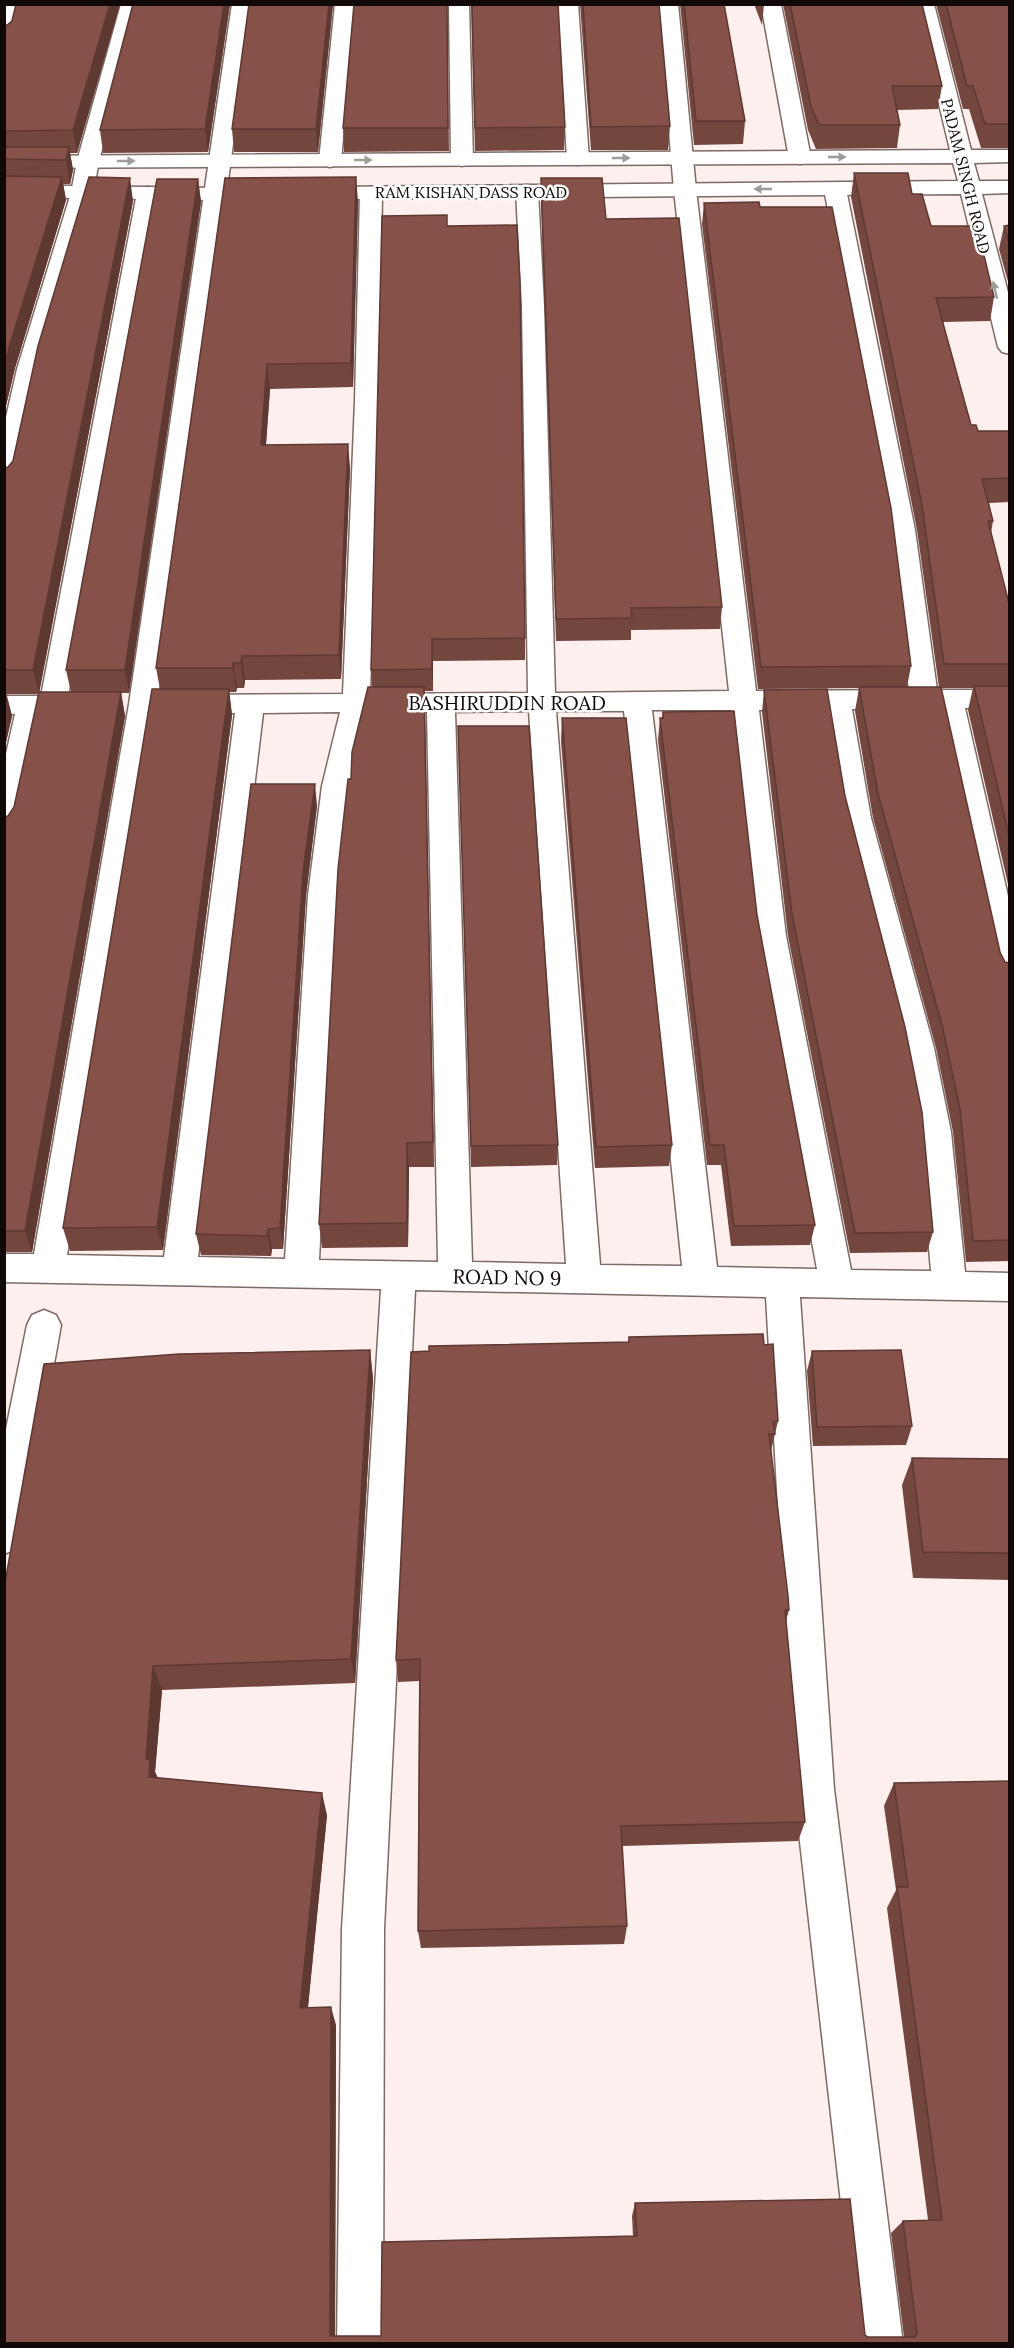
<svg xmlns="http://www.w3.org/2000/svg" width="1014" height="2348" font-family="Lora,serif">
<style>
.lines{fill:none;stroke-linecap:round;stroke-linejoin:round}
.minor-casing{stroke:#7d6a66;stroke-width:3}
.tertiary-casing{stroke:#7d6a66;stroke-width:3}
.minor{fill:#fff;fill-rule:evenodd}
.tertiary{fill:#fff;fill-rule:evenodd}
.wall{fill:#73463e}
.shaded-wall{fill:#5e3932}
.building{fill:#865148;stroke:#5e3932;stroke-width:1.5}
.oneway{fill:#9f9d9c}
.labels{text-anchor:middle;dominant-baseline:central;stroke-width:5;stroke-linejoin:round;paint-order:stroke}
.far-street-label{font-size:16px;fill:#100908;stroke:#fff}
.street-label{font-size:20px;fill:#100908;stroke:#fff}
</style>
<rect width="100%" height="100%" fill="#fdefed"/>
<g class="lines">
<defs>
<path id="minor" d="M121 4H140L99 161 93 193 41 369 16 484 13 489 4 491V426L17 369 71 193 77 161Z
M232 4H252L157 704 67 1255 164 1257 235 713H186L176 711 172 704 176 697 186 695 343 694 355 401 360 193 363 188 371 187 379 188 382 193 379 401 370 694 528 693 522 306 516 191 519 186 527 185 535 186 538 191 544 306 555 693 729 691 674 190 658 4H678L696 190 756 691 909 690 889 530 824 189 827 184 835 183 843 184 846 189 915 530 937 690H1010V708H965L1010 905V986L999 983 995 975 937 709H852L871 818 934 1048 951 1132 965 1272 1010 1273V1301L800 1297 834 1789 903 2344H857L794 1789 766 1297 415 1290 384 1929 383 2344H337L342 1929 381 1289 4 1282V1254H34L129 704ZM825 709 843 818 902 1048 919 1132 931 1271 851 1270 786 936 759 710ZM652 710H731L756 936 817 1269 717 1267ZM529 711 566 1264 472 1262 455 712ZM556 711H624L682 1266 600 1265ZM340 712 322 786 308 895 285 1259 198 1257 263 713ZM368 712H427L438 1262 319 1260 338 895 350 786Z
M335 4H355L341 161 337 165 330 167 323 165 319 161Z
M449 4H469L473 160 469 164 462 166 455 164 451 160Z
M558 4H578L589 159 585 163 578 165 571 163 567 159Z
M761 4H781L811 158 807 162 800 164 793 162 789 158Z
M148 187 156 188 159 193 68 696 91 698 95 705 91 712 81 714H43L18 830 14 837 4 840V763L15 714H4V696H41L137 193 140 188Z
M44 1310 56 1315 61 1325 23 1537 17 1549 4 1554V1439L27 1325 32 1315Z"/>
<path id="tertiary" d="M6 4H25L14 42 11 46 4 48Z
M915 4H934L971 150H1010V162L974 163 979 181H1010V193L982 194 1010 300V354L1002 352 998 347 961 194 216 200 4 197V185L216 188 958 181 953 163 4 168V156L950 150Z"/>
</defs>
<use href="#minor" class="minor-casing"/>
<use href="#tertiary" class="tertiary-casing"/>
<use href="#minor" class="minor"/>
<use href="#tertiary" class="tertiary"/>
</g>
<path class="wall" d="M16 4H120L77 153H70L73 170 70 184H63L66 200 15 368 4 414V26L7 25 12 21Z
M133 4H230L208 152 103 153 100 130Z
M333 4 318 152H234L232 129Z
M447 4 449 151 344 152 343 128Z
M471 4 565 127 564 150 475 151Z
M580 4H659L670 126 668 150H591Z
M680 4H724L745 121 743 144 694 145Z
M754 4H764L762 25Z
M783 4H922L942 86 938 109 897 110 900 125 897 148 816 149 808 130Z
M936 4H1010V148H981L969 109H963Z
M854 173 912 194 931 226 994 297 990 321 943 322 971 425 978 431H1010V502L989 503 993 521 991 533 1010 607V893L968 710 973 688H941L1000 952 1005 962 1010 963V1261L966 1262 953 1132 936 1048 873 818 855 711 859 688 758 689 702 224 704 203 760 207 911 666 907 687H939L917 530 851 197Z
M225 178 358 201 353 387 270 389 266 445 350 468 341 679 245 680 244 688H237L236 692H229L232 715 163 1250 70 1251 63 1228 160 689 156 668Z
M541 178 606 219 722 607 720 629 631 630V640L556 641 541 200Z
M198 179 201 202 129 693H121L125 716 32 1252H4V817L8 816 14 807 39 694H6L12 716 4 751V468L8 467 13 461 133 201 39 692H71L66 670Z
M1010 225V289L999 249 1004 226Z
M447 226 525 638V660L433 661V691H424L434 1167H409L408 1247 322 1248 319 1224 351 779 372 687 371 670Z
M764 690 845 796 933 1232 927 1252 850 1253 788 936 762 712Z
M663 712 757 915 815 1225 810 1245 731 1246 721 1165H707L658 740 660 718H662Z
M562 718 672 1145 669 1166 595 1168 561 741Z
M458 726 558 1145 557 1165 471 1167Z
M317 806 306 895 283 1249H272L271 1256 201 1255 196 1234Z
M629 1337 764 1345 778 1421 771 1451 789 1610 786 1621 805 1822 798 1841 622 1846 627 1926 624 1944 421 1948 418 1931 419 1681 398 1682 396 1660 628 1342Z
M370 1350 373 1379 355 1683 162 1690 155 1772 158 1778 327 1815 308 2008 336 2025 335 2336H381L633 2236 632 2216 635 2203 868 2337H904L891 2233 903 2221 928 2220 887 1908 896 1890 884 1806 894 1783 1010 2343H4V1588Z
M812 1351 912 1426 906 1445 813 1446 807 1371Z
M912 1458 1010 1459V1580L913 1578 902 1485Z"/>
<path class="shaded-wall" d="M110 4H120L77 153 73 130Z
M224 4H230L208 152 205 129Z
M329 4H333L318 152 316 129Z
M69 147 73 170 70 184 66 160Z
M62 177 66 200 15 368 4 414V367L10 344Z
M356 177 358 201 353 387 351 363Z
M130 178 133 201 39 694 33 670Z
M198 179 201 202 129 693 125 670Z
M267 364 270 389 264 470 261 445Z
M348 444 350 468 341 679 339 655Z
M432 639 433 661V691L432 669Z
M242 656 245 680 244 688 241 663Z
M233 663 237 688 236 692 233 668Z
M424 687 425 714 434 1167 433 1142Z
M229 689 232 715 163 1250 157 1227Z
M6 692 12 716 4 751V700Z
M121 692 125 716 32 1252 25 1231Z
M315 784 317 806 306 895 283 1249 280 1228 303 872Z
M407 1143 409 1167 408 1247 407 1223Z
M268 1229 272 1249 271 1256 268 1236Z
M370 1350 373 1379 355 1683 351 1659Z
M153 1666 162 1690 155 1772 159 1782 149 1777 146 1759Z
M322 1793 327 1815 306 2025 300 2008Z
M331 2007 336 2025 335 2343 330 2336Z"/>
<path class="building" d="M16 4H110L73 130 4 131V26L7 25 12 21Z
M133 4H224L205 129 100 130Z
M249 4H329L316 129H232Z
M354 4H447L448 128H343Z
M472 4H558L565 127 475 128Z
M583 4H659L670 126 591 127Z
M684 4H724L745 121H696Z
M790 4H922L942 86H892L900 125H819L811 107Z
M946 4H1010V124H985L973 86H967Z
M4 147H69L66 160 4 159Z
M854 173H908L912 194H922L931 226H977L994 297 936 298 971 425H976L978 431H1010V478L982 479 993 521H988L1010 607V664H944L922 505Z
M4 176 62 177 10 344 4 367Z
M89 177 130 178 33 670H4V468L8 467 13 461 38 346Z
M356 177 351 363 267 364 261 445 348 444 339 655 242 656 241 663H233V668H156L225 178Z
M541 178H602L606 219 679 218 722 607 631 608 632 618 556 619Z
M157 179H198L125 670H66Z
M759 202 760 207H832L891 508 911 666 761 667 704 203Z
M447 215V226L517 225 520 284 525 638 432 639V669L371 670 382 216Z
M1010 225V246L1004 226Z
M974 686H1010V840Z
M368 687H424L433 1142 407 1143V1223L319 1224 338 869 348 779H351L352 752Z
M859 687H941L1000 952 1005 962 1010 963V1240L973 1241 960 1109 942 1025 878 794Z
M152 689H229L157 1227 63 1228Z
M827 689 845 796 905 1027 922 1112 933 1232 855 1233 792 914 764 690Z
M39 692H121L25 1231H4V817L8 816 14 807Z
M734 711 757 915 815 1225 734 1226 724 1145H710L660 718H663V712Z
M562 718H626L672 1145 596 1147Z
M458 726H529L558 1145 471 1146Z
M251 784H315L303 872 280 1228 268 1229V1236L196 1234Z
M763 1334 764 1345 773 1344 778 1421 773 1422 775 1434H769L788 1596 789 1610H785L805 1822 621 1826 627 1926 418 1931 420 1659 396 1660 411 1352 429 1351V1346L629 1342V1337Z
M370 1350 351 1659 153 1666 146 1759H150L149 1777 322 1793 300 2008 331 2007 330 2336H381L382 2242 637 2236 635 2203 850 2199 865 2335 868 2337H915L917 2334 903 2221 942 2220 897 1887H908L894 1783 1010 1781V2343H4V1588L44 1364 179 1354Z
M901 1350 912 1426 817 1427 812 1351Z
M912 1458 1010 1459V1553L923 1552Z"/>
<defs><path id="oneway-solid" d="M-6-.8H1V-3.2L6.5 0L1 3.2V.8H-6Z" transform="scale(1.5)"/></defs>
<g class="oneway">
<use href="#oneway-solid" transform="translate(837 157)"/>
<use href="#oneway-solid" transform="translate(621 158)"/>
<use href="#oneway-solid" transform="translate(363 160)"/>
<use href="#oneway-solid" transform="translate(126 161)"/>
<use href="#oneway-solid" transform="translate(763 189) rotate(180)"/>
<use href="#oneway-solid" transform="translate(995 290) rotate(-104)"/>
</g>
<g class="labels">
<g class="far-street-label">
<text transform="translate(966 176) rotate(76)">PADAM SINGH ROAD</text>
<text x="471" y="192">RAM KISHAN DASS ROAD</text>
</g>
<g class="street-label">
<text x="507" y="702">BASHIRUDDIN ROAD</text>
<text transform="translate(507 1277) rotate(1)">ROAD NO 9</text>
</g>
</g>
<rect width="1014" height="2348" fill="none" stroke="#100908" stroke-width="12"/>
</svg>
